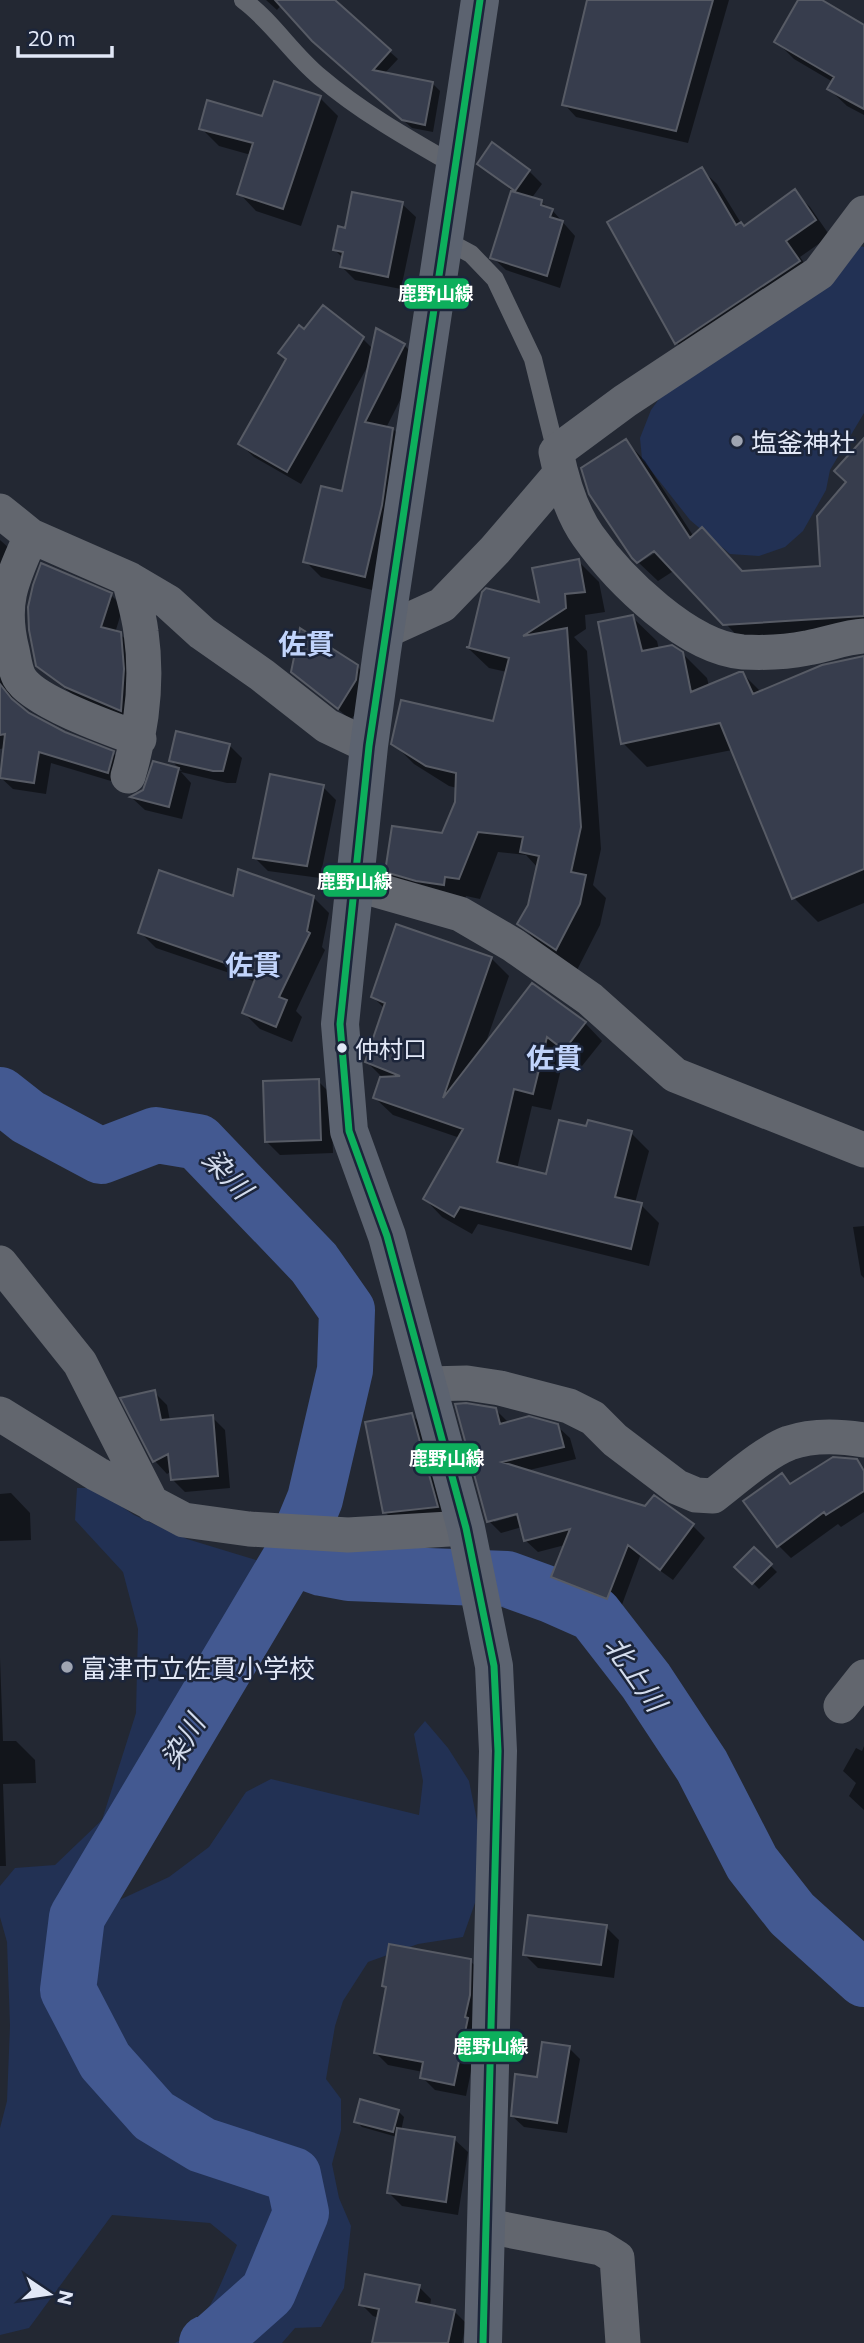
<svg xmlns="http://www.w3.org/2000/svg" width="864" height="2343" font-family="Commissioner,'Noto Sans JP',sans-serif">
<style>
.green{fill:#223154}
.shadow{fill:#0007;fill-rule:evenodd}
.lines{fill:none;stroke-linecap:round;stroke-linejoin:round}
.river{stroke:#435991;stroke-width:56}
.building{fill:#373d4d;stroke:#575b65;stroke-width:2}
.service{stroke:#62666e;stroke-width:18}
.minor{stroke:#62666e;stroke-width:35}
.trunk{stroke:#5c6370;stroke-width:38}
.bus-1-casing{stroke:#1c253a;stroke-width:12}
.bus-1{stroke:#0daf5c;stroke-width:7}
.poi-dot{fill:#9fa5b2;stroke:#1c253a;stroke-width:2.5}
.bus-dot{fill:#e2e8f7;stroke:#1c253a;stroke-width:2.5}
.labels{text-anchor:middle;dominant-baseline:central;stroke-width:5;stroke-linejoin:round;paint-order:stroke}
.bus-label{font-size:24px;fill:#e2e8f7;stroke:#1c253a;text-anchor:start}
.poi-label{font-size:26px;fill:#e2e8f7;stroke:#1c253a;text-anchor:start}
.neighbourhood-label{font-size:28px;font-weight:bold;fill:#c1d4fc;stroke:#1c253a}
.water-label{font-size:28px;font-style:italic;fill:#d3dced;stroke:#1c253a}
.line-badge{stroke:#1c253a;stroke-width:2.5}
.badge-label{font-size:19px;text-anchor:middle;font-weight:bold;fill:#fff}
</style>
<rect width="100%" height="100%" fill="#232833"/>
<path class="green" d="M860 246 864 247V413L830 470 826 490 803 531 785 547 759 556 730 554 690 520 642 459 640 438 651 410 670 384Z
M77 1488H95L134 1515 187 1539 259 1561 273 1589 192 1774 115 1902 169 1877 209 1847 246 1792 271 1779 419 1815 423 1781 414 1734 425 1721 448 1748 469 1781 479 1830 476 1900 463 1937 418 1944 368 1962 343 2001 335 2026 326 2079 341 2099V2130L332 2164 339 2198 351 2226 344 2288 321 2327 295 2328 282 2343H175C207 2327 224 2276 237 2245L210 2223 112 2215 29 2328 0 2335V2128L7 2101 10 2026 7 1942 0 1917V1886L15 1868 55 1865 102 1820 136 1713 138 1629 123 1572 75 1520Z"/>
<path class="shadow" d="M266 0H331L398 59 384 74 432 83 440 91 433 132 412 128 323 49 282 4 277 10Z
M589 0H729L688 143 576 117 564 104Z
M800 0H819L863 26 864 25V115L847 106 829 89 833 82 794 59 777 42Z
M320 98 338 116 301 226 256 211 239 193 251 155 219 146 201 128 263 118Z
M480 164 529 171 542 184 531 199 541 202 552 210 575 236 560 288 506 270 492 257 512 191Z
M701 169 717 184 744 228 794 192 810 207 830 236 800 257 814 277 692 358 677 343Z
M402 204 416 217 401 289 355 280 342 267 343 258 335 250 346 230Z
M304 332 363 339 373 349 404 345 420 361 386 428 393 429 409 445 380 592 321 577 305 561 343 493 369 364 301 484 254 457 240 444Z
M864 440V636L745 644 675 570 658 581 639 563 663 548 661 545 639 559V562L634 557 626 441 645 461 694 537 743 572 822 567 848 482Z
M0 540 18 556 0 614Z
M578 561 599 582 605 612 585 615 586 629 574 637 587 651 601 849 593 885 606 898 600 925 577 970 540 945 520 924 530 905 538 868 526 855 498 852 480 899 466 896 464 905 408 892 387 871 443 835 457 802V788L449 786 414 764 393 743 494 723 507 672 489 668 469 649 484 593 541 604Z
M111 595 123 607 115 633 120 634 132 646 133 722 79 699 51 678 38 665Z
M632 617 657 641 659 650 682 653 707 678 709 686 743 674 762 693 864 658V903L818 922 794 898 732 750 647 767 623 743Z
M0 636 1 651 13 700 28 714 65 733 113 753 125 765 121 784 51 763 46 794 13 789 0 777 5 748 0 749Z
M357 666 370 680 368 694 351 720 293 672Z
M229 745 242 758 236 783H227L181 772 191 783 182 819 145 810 132 798 144 791 154 764 182 771 171 760Z
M323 787 336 800 320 878 268 871 255 858Z
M313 897 329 913 322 947 325 950 296 1011 302 1017 292 1042 260 1029 244 1013 256 982 156 948 140 932 234 898Z
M491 958 509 976 485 1045 585 1023 602 1041 582 1066 565 1053 551 1110 532 1106 517 1169 548 1176 587 1128 631 1133 649 1151 635 1203 641 1205 659 1223 649 1266 478 1224 472 1234 442 1217 425 1199 460 1138 393 1115 375 1098 382 1077 367 1062 385 1009 373 997Z
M318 1081 331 1094 333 1153 280 1155 266 1141Z
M864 1226V1278L861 1275 853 1227Z
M154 1392 167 1405 170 1421 212 1417 225 1430 230 1488 185 1492 172 1479V1471L167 1474 155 1461Z
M495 1409 508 1422 557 1426 570 1438 576 1459 525 1471 646 1508 654 1497 693 1526 705 1538 673 1580 640 1556 620 1610 566 1589 553 1577 565 1545 538 1552 525 1540 522 1527 501 1533 489 1521ZM525 1510 526 1513 494 1522V1518Z
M412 1415 431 1434 456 1526 404 1531 385 1512Z
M856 1461 864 1469V1512L841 1527 838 1524 791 1558 778 1545 782 1475 792 1485Z
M11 1493 30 1513 31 1540 0 1541V1494Z
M754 1549 777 1572 759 1589 737 1567Z
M0 1658 3 1741H16L35 1760 36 1783 3 1784 6 1866H0Z
M864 1746V1810L849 1796 856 1783 843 1771 856 1748 862 1751Z
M606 1927 619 1940 614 1978 538 1968 525 1955Z
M470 1961 483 1973 479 2032 466 2096 435 2090 422 2077 423 2072 388 2065 376 2053 387 1989 384 1985Z
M569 2048 580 2059 567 2133 524 2127 512 2116 539 2079Z
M398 2111 404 2117 401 2131 454 2139 468 2152 458 2215 402 2206 389 2193 397 2137 362 2127 356 2121Z
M419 2287 431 2299 430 2306 454 2311 466 2323 462 2343H374L379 2318 373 2316 361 2304Z"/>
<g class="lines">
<path class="river" d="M0 1095 28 1117 101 1156 156 1135 198 1142 314 1263 347 1310 345 1370 315 1499 291 1557 77 1917 68 1990 105 2061 154 2116 202 2145 293 2175 301 2213 268 2292 214 2340 207 2343
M291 1557 322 1568 349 1573 507 1579 551 1595 594 1614 646 1681 702 1766 752 1863 792 1914 864 1979"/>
</g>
<path class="building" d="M275 0H335L391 50 373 70 433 82 425 125 402 120 312 41Z
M587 0H713L676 131 562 105Z
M798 0H822L864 25V109L827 89 834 77 774 42Z
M274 81 321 96 283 209 237 194 253 143 199 129 207 100 262 116Z
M492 142 530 170 515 191 477 164Z
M702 167 736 225 741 222 744 226 795 189 816 220 786 241 800 261 675 344 607 222Z
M511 191 542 200 541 205 553 209 550 217 563 221 547 276 490 258Z
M352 192 403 202 388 277 340 267 343 252 333 250 338 226 345 228Z
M323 305 364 337 287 472 238 444 286 359 278 353 299 325 304 329Z
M376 328 405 344 365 422 393 428 382 505 365 577 303 562 321 486 342 491Z
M864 438V616L723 625 654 551 637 563 632 558 589 494 581 468 626 439 690 538 702 527 742 571 820 566 817 516 846 482 834 471Z
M579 559 585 592 565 594 566 608 523 636 567 628 581 827 571 872 586 875 580 904 556 950 517 924 528 905 539 856 520 852 523 837 478 832 459 879 445 877 444 885 416 881 385 872 392 826 442 833 455 802 456 773 426 766 391 744 401 700 493 721 509 658 466 647H469L482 592 486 588 539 602 532 568Z
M41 563 112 593 101 627 121 632 124 669 121 711 65 687 36 666 29 630 28 607 33 585Z
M633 615 642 651 672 645 683 652 691 692 739 672H743L753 694 822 665 864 656V869L792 899 720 723 621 744 598 622Z
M300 628 358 665 356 680 338 709 291 672Z
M0 684 12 699 29 713 65 732 114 751 108 773 39 752 34 783 0 778 5 734 0 735Z
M176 731 230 744 223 771H213L169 761Z
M153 761 179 768 169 807 130 797 143 790Z
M270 774 324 785 307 866 253 858Z
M238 869 314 896 307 931 310 933 279 997 287 1000 276 1027 242 1013 257 974 138 933 159 870 233 896Z
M396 924 492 957 443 1098 532 983 586 1022 564 1050 547 1037 533 1094 514 1089 497 1162 546 1174 559 1120 586 1126 588 1120 632 1131 615 1197 642 1203 631 1249 460 1207 454 1217 423 1199 463 1129 373 1098 380 1077 400 1076 365 1062 385 1003 371 997Z
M319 1079 321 1140 265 1142 263 1081Z
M155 1390 161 1420 213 1415 218 1476 171 1480 168 1454 153 1462 120 1398Z
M466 1403 496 1408 500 1424 529 1416 558 1424 564 1447 502 1462 645 1506 654 1495 694 1524 660 1570 628 1545 607 1599 551 1577 570 1529 524 1541 517 1514 487 1522 455 1404Z
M412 1413 438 1507 383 1513 365 1422Z
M833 1457 857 1459 864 1471V1491L826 1515 824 1512 777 1547 743 1501 782 1473 790 1484Z
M754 1547 772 1564 752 1584 734 1567Z
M528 1915 607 1925 601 1965 523 1955Z
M389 1944 471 1959 470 1995 465 2017 468 2018 454 2085 420 2078 423 2062 374 2053 386 1987 382 1986Z
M542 2042 570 2046 557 2123 511 2116 515 2074 537 2077Z
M360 2099 399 2110 393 2132 354 2122Z
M397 2128 455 2137 446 2202 387 2193Z
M365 2274 420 2285 416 2302 455 2310 448 2343H372L379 2309 359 2305Z"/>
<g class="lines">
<path class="service" d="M243 0C272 21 292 54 320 77 361 112 409 139 456 166
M445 240 471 254 495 279 533 359 556 452"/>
<path class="minor" d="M864 213 819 273 625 401 556 452C562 481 571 512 588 536 619 580 688 648 743 652 763 653 787 652 807 648 826 645 845 637 864 636
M0 511 31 536 129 579 168 602 202 633 262 675 327 726 369 746
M31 536C12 579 0 603 12 650 14 659 15 669 19 677 32 701 111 729 139 739
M385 631 442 605 495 550 561 473
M128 776C142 729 148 681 141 632 139 614 133 596 129 579
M355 884 460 914 513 945 590 999 675 1075 864 1150
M0 1263 80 1363 152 1504
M428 1384 467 1383 500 1388 569 1406 593 1418 615 1440 677 1487 696 1495 713 1496C734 1480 765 1452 789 1443 812 1435 840 1436 864 1440
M0 1414 97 1474 184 1520 249 1529 348 1535 466 1528
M841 1706 864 1677
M487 2226 601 2248 617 2258 623 2343"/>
<path class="trunk" d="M480 0 382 651 369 746 340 1024 349 1131 387 1236 466 1528 494 1666 498 1751 483 2343"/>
<defs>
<path id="bus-1" d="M480 0 369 746 340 1024 349 1131 387 1236 466 1528 494 1666 498 1751 483 2343"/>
</defs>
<use href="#bus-1" class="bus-1-casing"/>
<use href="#bus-1" class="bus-1"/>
</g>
<g class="poi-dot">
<circle cx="737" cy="441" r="7"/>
<circle cx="67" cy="1667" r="7"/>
</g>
<circle class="bus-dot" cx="342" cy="1048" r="6"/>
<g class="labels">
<g class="bus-label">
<text x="355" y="1048">仲村口</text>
</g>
<g class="poi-label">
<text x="751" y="441">塩釜神社</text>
<text x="81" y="1667">富津市立佐貫小学校</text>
</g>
<g class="neighbourhood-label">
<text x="306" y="643">佐貫</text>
<text x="253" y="964">佐貫</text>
<text x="554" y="1057">佐貫</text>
</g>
<g class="water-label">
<text transform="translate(228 1173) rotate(46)">染川</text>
<text transform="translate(636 1673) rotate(55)">北上川</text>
<text transform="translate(182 1741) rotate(-59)">染川</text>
</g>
</g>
<g class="line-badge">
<rect x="403" y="277" width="67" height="33" rx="7" fill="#0daf5c"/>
<rect x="322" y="864" width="66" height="34" rx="7" fill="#0daf5c"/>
<rect x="414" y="1442" width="66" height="33" rx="7" fill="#0daf5c"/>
<rect x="457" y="2030" width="67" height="33" rx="7" fill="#0daf5c"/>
</g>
<g class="badge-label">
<text x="436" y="300">鹿野山線</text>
<text x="355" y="888">鹿野山線</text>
<text x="447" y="1465">鹿野山線</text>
<text x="491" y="2053">鹿野山線</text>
</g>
<g transform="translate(49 2294) rotate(103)" stroke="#1c253a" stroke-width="5" paint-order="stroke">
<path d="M0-5L12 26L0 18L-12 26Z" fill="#e2e8f7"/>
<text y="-10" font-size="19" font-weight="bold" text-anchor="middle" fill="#e2e8f7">N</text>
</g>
<path d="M18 46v10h94v-10" fill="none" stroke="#e2e8f7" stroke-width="3.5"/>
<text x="28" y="46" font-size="21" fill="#e2e8f7" stroke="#1c253a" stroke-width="5" paint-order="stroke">20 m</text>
</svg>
